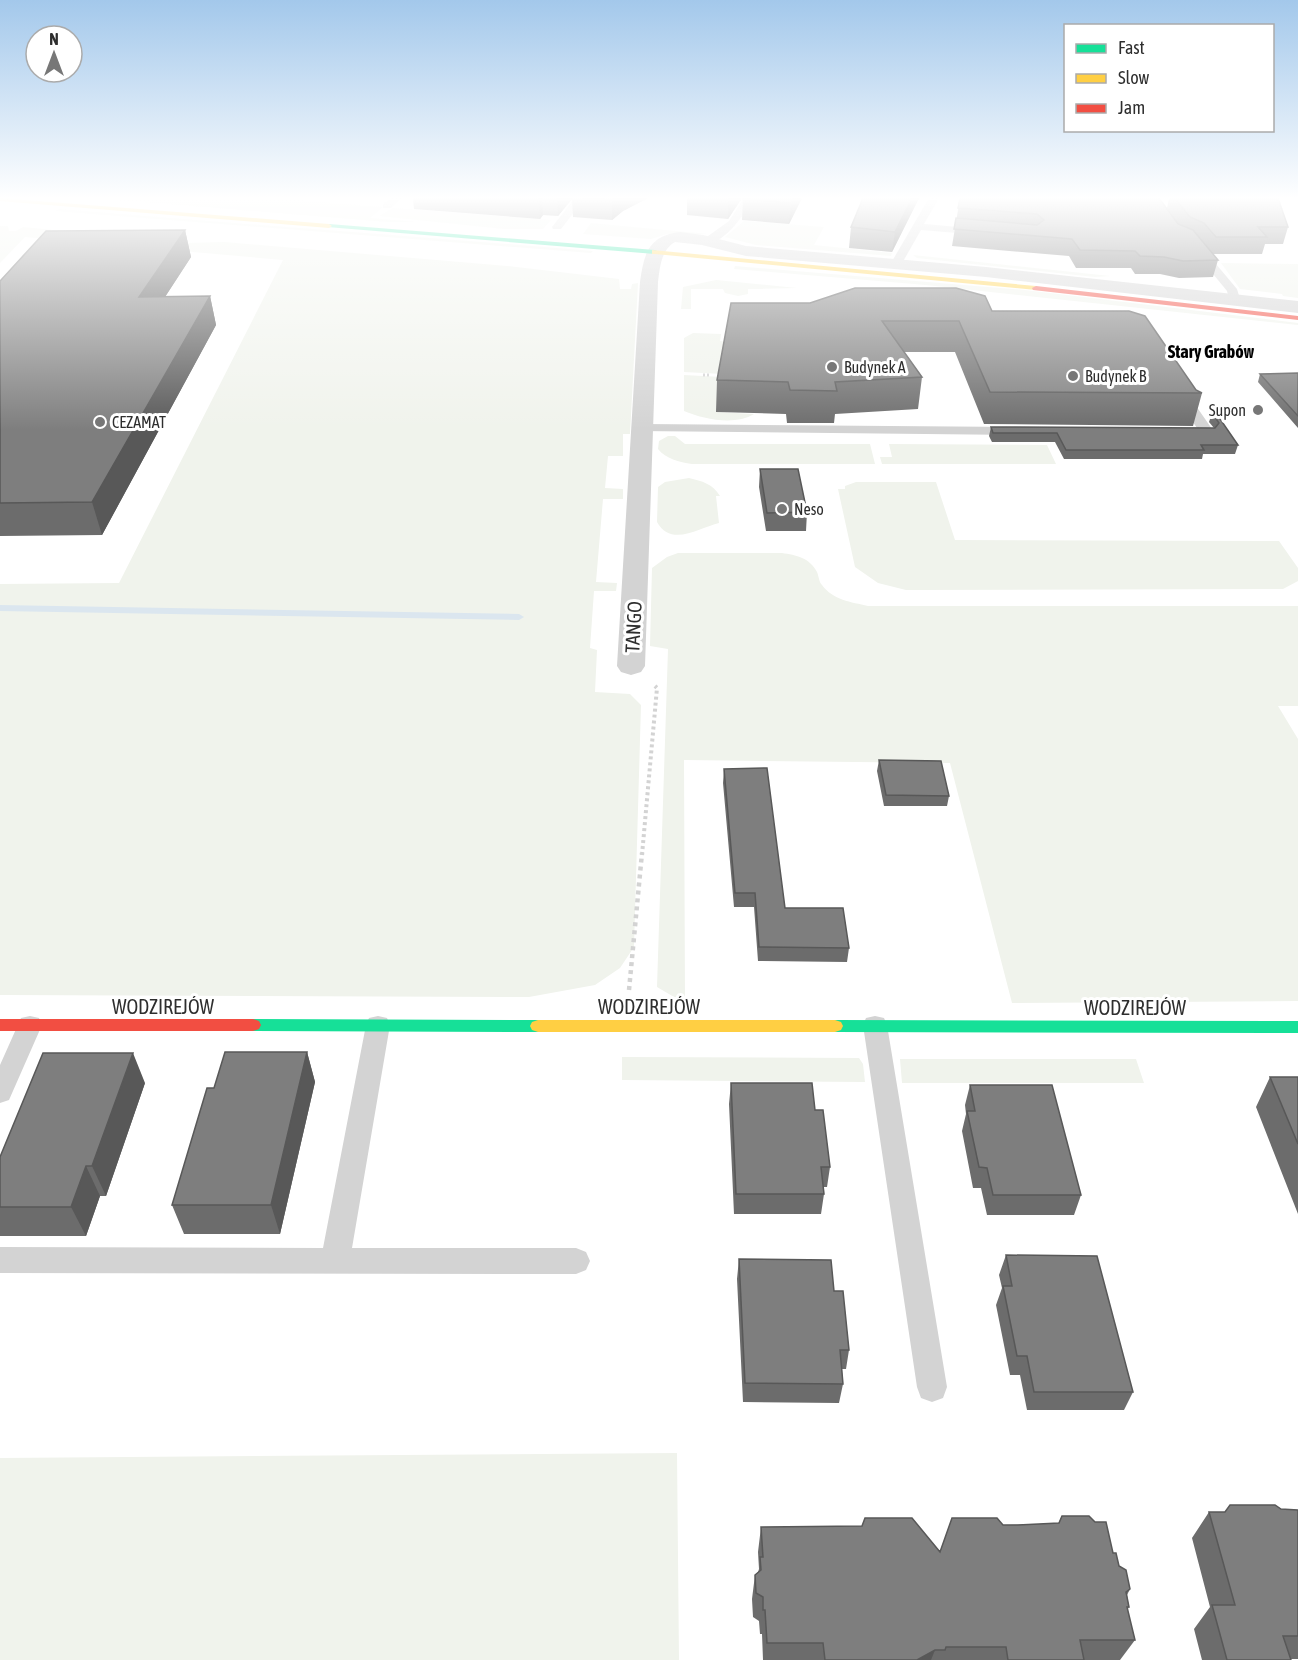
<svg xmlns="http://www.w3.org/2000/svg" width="1298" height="1660" font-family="'Asap Condensed',sans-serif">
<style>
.green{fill:#f0f3ec}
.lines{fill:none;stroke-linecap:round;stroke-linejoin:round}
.stream{fill:#dbe6ef;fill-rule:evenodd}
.path-far2{stroke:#d3d3d3;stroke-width:3;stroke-dasharray:2 2;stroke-linecap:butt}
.path-far1{stroke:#d3d3d3;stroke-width:4;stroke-dasharray:3 3;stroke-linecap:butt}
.path{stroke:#d3d3d3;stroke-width:4.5;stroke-dasharray:4 4;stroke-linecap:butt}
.lane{fill:#d3d3d3;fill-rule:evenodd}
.street{fill:#d3d3d3;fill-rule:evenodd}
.fast{fill:#16e098;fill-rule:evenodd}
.slow{fill:#ffcf43;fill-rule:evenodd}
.jam{fill:#f24e42;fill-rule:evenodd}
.wall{fill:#6c6c6c}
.shaded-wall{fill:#585858}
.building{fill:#7e7e7e;stroke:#585858;stroke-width:1.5}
.poi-dot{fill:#777;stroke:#fff;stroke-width:2}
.labels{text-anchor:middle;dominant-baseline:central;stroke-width:6;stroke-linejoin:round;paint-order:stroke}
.far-poi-label{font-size:16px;fill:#2e2e2e;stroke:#fff;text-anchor:start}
.far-neighbourhood-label{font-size:18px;font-weight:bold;fill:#000;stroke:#fff}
.street-label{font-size:20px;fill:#2e2e2e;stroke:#fff}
</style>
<rect width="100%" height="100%" fill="#fff"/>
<path class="green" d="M94 198H269L383 207 370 218 417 222H388Z
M393 208 551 220 543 229H504L379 216Z
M59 209C237 224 415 236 593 251L591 253 55 211Z
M744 221 824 227 814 245 892 253 891 256 756 245 725 237Z
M591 223 708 234H667L651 239 583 234Z
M0 226H8L9 231H16L23 227 188 243 224 242 507 266 619 279 620 289H631L632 284 638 283 630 434H623V456H608L605 488 623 489V499H603L596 582 617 583 616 591H594L590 648 597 650 595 692 630 694 641 705 634 947 620 968 595 985 529 997 0 995V584L119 583 283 260 25 237 0 263Z
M913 255 1110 276 1095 277 917 258Z
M1221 263 1298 264V298L1283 296 1282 294 1240 289Z
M735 266 1025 290 1298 323V325L926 285 734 269Z
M716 280 797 288 748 289V294L738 296 725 293 723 289H691V309H681L683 287Z
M693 333 721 334 720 341 728 342 723 374 684 372V338Z
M684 375 722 377 717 412 754 414C735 426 703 419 684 411Z
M668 436H675L685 444H870L875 464H692C679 462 666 459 658 449L659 441Z
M889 444 1047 445 1056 464H882L880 457H892Z
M689 478C702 481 713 484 720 496H716L719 523C701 527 671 548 657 522L658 487 665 482Z
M856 482H936L955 540 1279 541 1298 568V581L1283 589 906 590 878 583 855 567 838 489H845V486Z
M678 553H782C796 555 810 558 817 572 819 577 819 582 822 585 833 600 851 602 868 606H1298V706H1278L1298 739V1001L1012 1003 950 763 684 760 685 1000 674 997 657 987 668 649 650 646 652 568 667 557Z
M622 1057 859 1058 863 1064 865 1082 622 1080Z
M900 1059H1136L1144 1083H902Z
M677 1453 679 1660H0V1458Z"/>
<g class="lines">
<path class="stream" d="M0 605 519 614 524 617 519 620 0 611Z"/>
<path class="path-far2" d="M703 375H711"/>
<path class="path-far1" d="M642 855 657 688 655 686"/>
<path class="path" d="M629 990 642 853"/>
<path class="lane" d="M391 198H402L391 208H383V204Z
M575 198H585L561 229H553L552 227Z
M744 198H754C745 213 724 246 704 243V239L729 221Z
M929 198H939L924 224 982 229 987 232 982 235 921 230 901 265H893L891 263Z
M1196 244 1200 245 1237 289 1240 299 1238 302H1230L1227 291 1191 247Z
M1180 389 1185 390 1212 429 1214 432 1212 435H1179L1177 432 1179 429 1197 428 1173 393Z
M643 424 1018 427 1025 431 1018 435 638 431 636 428 638 425Z
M30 1016 39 1018 42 1025 9 1100 0 1103V1065L21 1018Z
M378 1016 387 1018 390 1025 352 1248H576L586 1252 590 1261 586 1270 576 1274 0 1273V1247L323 1248 366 1025 369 1018Z
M875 1016 884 1018 887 1025 947 1387 943 1398 932 1402 921 1398 917 1387 863 1025 866 1018Z"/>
<path class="street" d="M680 232 703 235 746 246 986 267 1298 301V313L986 277 746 256 702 245 675 242C661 250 660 267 658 282L645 666 641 672 631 675 621 672 617 666 640 282C644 254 648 236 680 232Z"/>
<path class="fast" d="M329 224 655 250 659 252 655 254 327 227Z
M253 1019 538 1020 544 1022 546 1026 544 1030 538 1032 253 1031 247 1029 245 1025 247 1021Z
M835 1020 1298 1021V1033L835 1032 829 1030 827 1026 829 1022Z"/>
<path class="slow" d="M0 198 329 224 332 226 329 228 0 201Z
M652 250 1036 286 1040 288 1036 290 655 254H652Z
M538 1020H835L841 1022 843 1026 841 1030 835 1032H538L532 1030 530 1026 532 1022Z"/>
<path class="jam" d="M1036 286 1298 316V320L1033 290 1032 288Z
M0 1019H253L259 1021 261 1025 259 1029 253 1031H0Z"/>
</g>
<path class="wall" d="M413 198H648L623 211 612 220 573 217 572 198 558 216 543 215 540 219 414 209Z
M687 198H742L728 219 687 215Z
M802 198 789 224 742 220 743 199Z
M919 198 892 252 849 248 851 227Z
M960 198 1167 208 1169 198H1278L1288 227 1283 244H1265L1262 254H1213L1218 260 1213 277 1179 278 1160 274H1135L1131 268H1076L1069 256 952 246Z
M185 230 191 257 165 297 210 296 216 325 102 535 0 536V281Z
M731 303 992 311 1196 390 1202 393 1193 426 984 424 955 352H904L922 377 918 409 835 414 834 423H787L786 414 716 412 717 380Z
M1298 373V428L1258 382 1260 374Z
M1212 413 1238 445 1235 454H1203L1202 459H1064L1055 442H992L989 436 991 427 1214 428 1209 422Z
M760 469 807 512 806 531H766L759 487Z
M879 760 949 796 947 806H884L877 771Z
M724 769 785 908 849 948 847 962 758 961 754 907H734L723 783Z
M307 1052 315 1082 280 1234H184L172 1205 214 1088Z
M1270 1077H1298V1214L1256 1107Z
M145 1083 106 1196H100L86 1236H0V1157Z
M731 1083 815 1110 830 1167 827 1187H823L824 1194 821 1214H734L729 1104Z
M970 1085 1081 1195 1074 1215H987L981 1188H973L962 1131 966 1114 965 1105Z
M1006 1255 1133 1392 1124 1410H1027L1020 1375H1010L996 1305 1002 1288 999 1275Z
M739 1259 834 1291 849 1350 846 1369H842L843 1384 839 1403 743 1402 737 1279Z
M1281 1509 1298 1510V1659H1290L1291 1660H1202L1194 1629 1210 1607 1192 1538 1209 1512H1225Z
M1062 1516 1113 1553 1130 1589 1127 1595 1129 1607 1127 1610 1135 1640 1120 1660H763L762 1634H760L759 1621 753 1617 752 1599 755 1575 758 1572 759 1569 758 1552 761 1527 940 1552 952 1518 1003 1525 1058 1524Z"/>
<path class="shaded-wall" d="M539 198H542L543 215 540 219Z
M557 198H573L558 216Z
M615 198H648L623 211 612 220V200Z
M728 198H742L728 219Z
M794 198H802L789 224 791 203Z
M912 198H919L892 252 895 232Z
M185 230 191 257 146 326 139 297Z
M210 296 216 325 102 535 92 502Z
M307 1052 315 1082 280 1234 271 1205Z
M133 1053 145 1083 106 1196 92 1166Z
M86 1166 100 1196 86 1236 71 1207Z
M935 1650 931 1660H917Z"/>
<path class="building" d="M580 198H615L612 200Z
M744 198H794L791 203 743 199Z
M863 198H912L895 232 851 227Z
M960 198H1159L1178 224 1193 230 1218 260 1183 261 1164 257 1140 256 1135 251 1080 250 1072 239 954 229 956 218 1037 225 1044 220 1037 214 958 208Z
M1174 198H1278L1288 227H1258L1267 237H1216L1204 223 1190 217Z
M185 230 139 297 210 296 92 502 0 503V281L46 231Z
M855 288H956L985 296 992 311H1129L1145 316 1196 390 1202 393 990 392 959 321H882L922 377 835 382 837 391 790 390 788 382 717 380 731 303H810Z
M1298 373V416L1260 374Z
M1212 413H1216L1238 445H1201L1204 450H1066L1057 433H993L991 427 1215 428 1219 423Z
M760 469H798L807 512 767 513Z
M879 760 941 761 949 796 886 795Z
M767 768 785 908H843L849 948 759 947 755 893H735L724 769Z
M225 1052H307L271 1205H172L207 1088H214Z
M43 1053H133L92 1166H86L71 1207H0V1157Z
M1270 1077H1298V1144Z
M731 1083H812L815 1110H823L830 1167H821L824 1194H736Z
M970 1085H1052L1081 1195H993L987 1168 979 1167 967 1111H975Z
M1006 1255 1097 1256 1133 1392H1034L1027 1356H1017L1003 1286H1012Z
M739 1259 831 1260 834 1291H843L849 1350H840L843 1384 745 1383Z
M1230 1505H1275L1281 1509 1298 1510V1636H1283L1291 1660H1227L1212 1605H1235L1209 1512H1225Z
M1062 1516H1089L1095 1522H1106L1113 1553H1116L1119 1566 1126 1570 1130 1589 1126 1592 1129 1607H1127L1135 1640H1080L1084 1660H1008L1006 1647H946L945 1650H935L917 1660H825L823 1643H767L765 1610H763V1597L756 1593 755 1575 761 1570 760 1557H763L761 1527 862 1526 865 1518H912L940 1552 952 1518H997L1003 1525H1018L1059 1523Z"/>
<linearGradient id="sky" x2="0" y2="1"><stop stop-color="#a3c8eb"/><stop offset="0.46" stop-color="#fff"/><stop offset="1" stop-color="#fff" stop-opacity="0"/></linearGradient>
<rect width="1298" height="430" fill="url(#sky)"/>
<g class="poi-dot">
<circle cx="832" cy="367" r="6"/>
<circle cx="1073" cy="376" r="6"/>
<circle cx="1258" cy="410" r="6"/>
<circle cx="100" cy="422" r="6"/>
<circle cx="782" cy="509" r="6"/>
</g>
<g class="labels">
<g class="far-poi-label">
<text x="844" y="367">Budynek A</text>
<text x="1085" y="376">Budynek B</text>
<text x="1246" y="410" text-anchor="end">Supon</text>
<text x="112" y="422">CEZAMAT</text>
<text x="794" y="509">Neso</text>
</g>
<g class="far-neighbourhood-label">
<text x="1211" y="351">Stary Grabów</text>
</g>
<g class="street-label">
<text transform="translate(633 627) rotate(-87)">TANGO</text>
<text x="163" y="1006">WODZIREJÓW</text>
<text x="649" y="1006">WODZIREJÓW</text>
<text x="1135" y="1007">WODZIREJÓW</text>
</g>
</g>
<rect x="1064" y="24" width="210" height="108" fill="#ffffff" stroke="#ababab" stroke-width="1.5"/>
<rect x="1076" y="44" width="30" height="9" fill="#16e098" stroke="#ababab" stroke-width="1.5"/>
<text x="1118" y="54" font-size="18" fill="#2e2e2e">Fast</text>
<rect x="1076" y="74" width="30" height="9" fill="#ffcf43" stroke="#ababab" stroke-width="1.5"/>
<text x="1118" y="84" font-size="18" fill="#2e2e2e">Slow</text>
<rect x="1076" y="104" width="30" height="9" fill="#f24e42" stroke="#ababab" stroke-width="1.5"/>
<text x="1118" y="114" font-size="18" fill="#2e2e2e">Jam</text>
<g transform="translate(54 54)"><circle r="28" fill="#ffffff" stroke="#ababab" stroke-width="1.5"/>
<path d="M0-4.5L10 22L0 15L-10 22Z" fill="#777777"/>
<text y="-9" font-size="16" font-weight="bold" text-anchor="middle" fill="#2e2e2e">N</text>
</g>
</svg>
